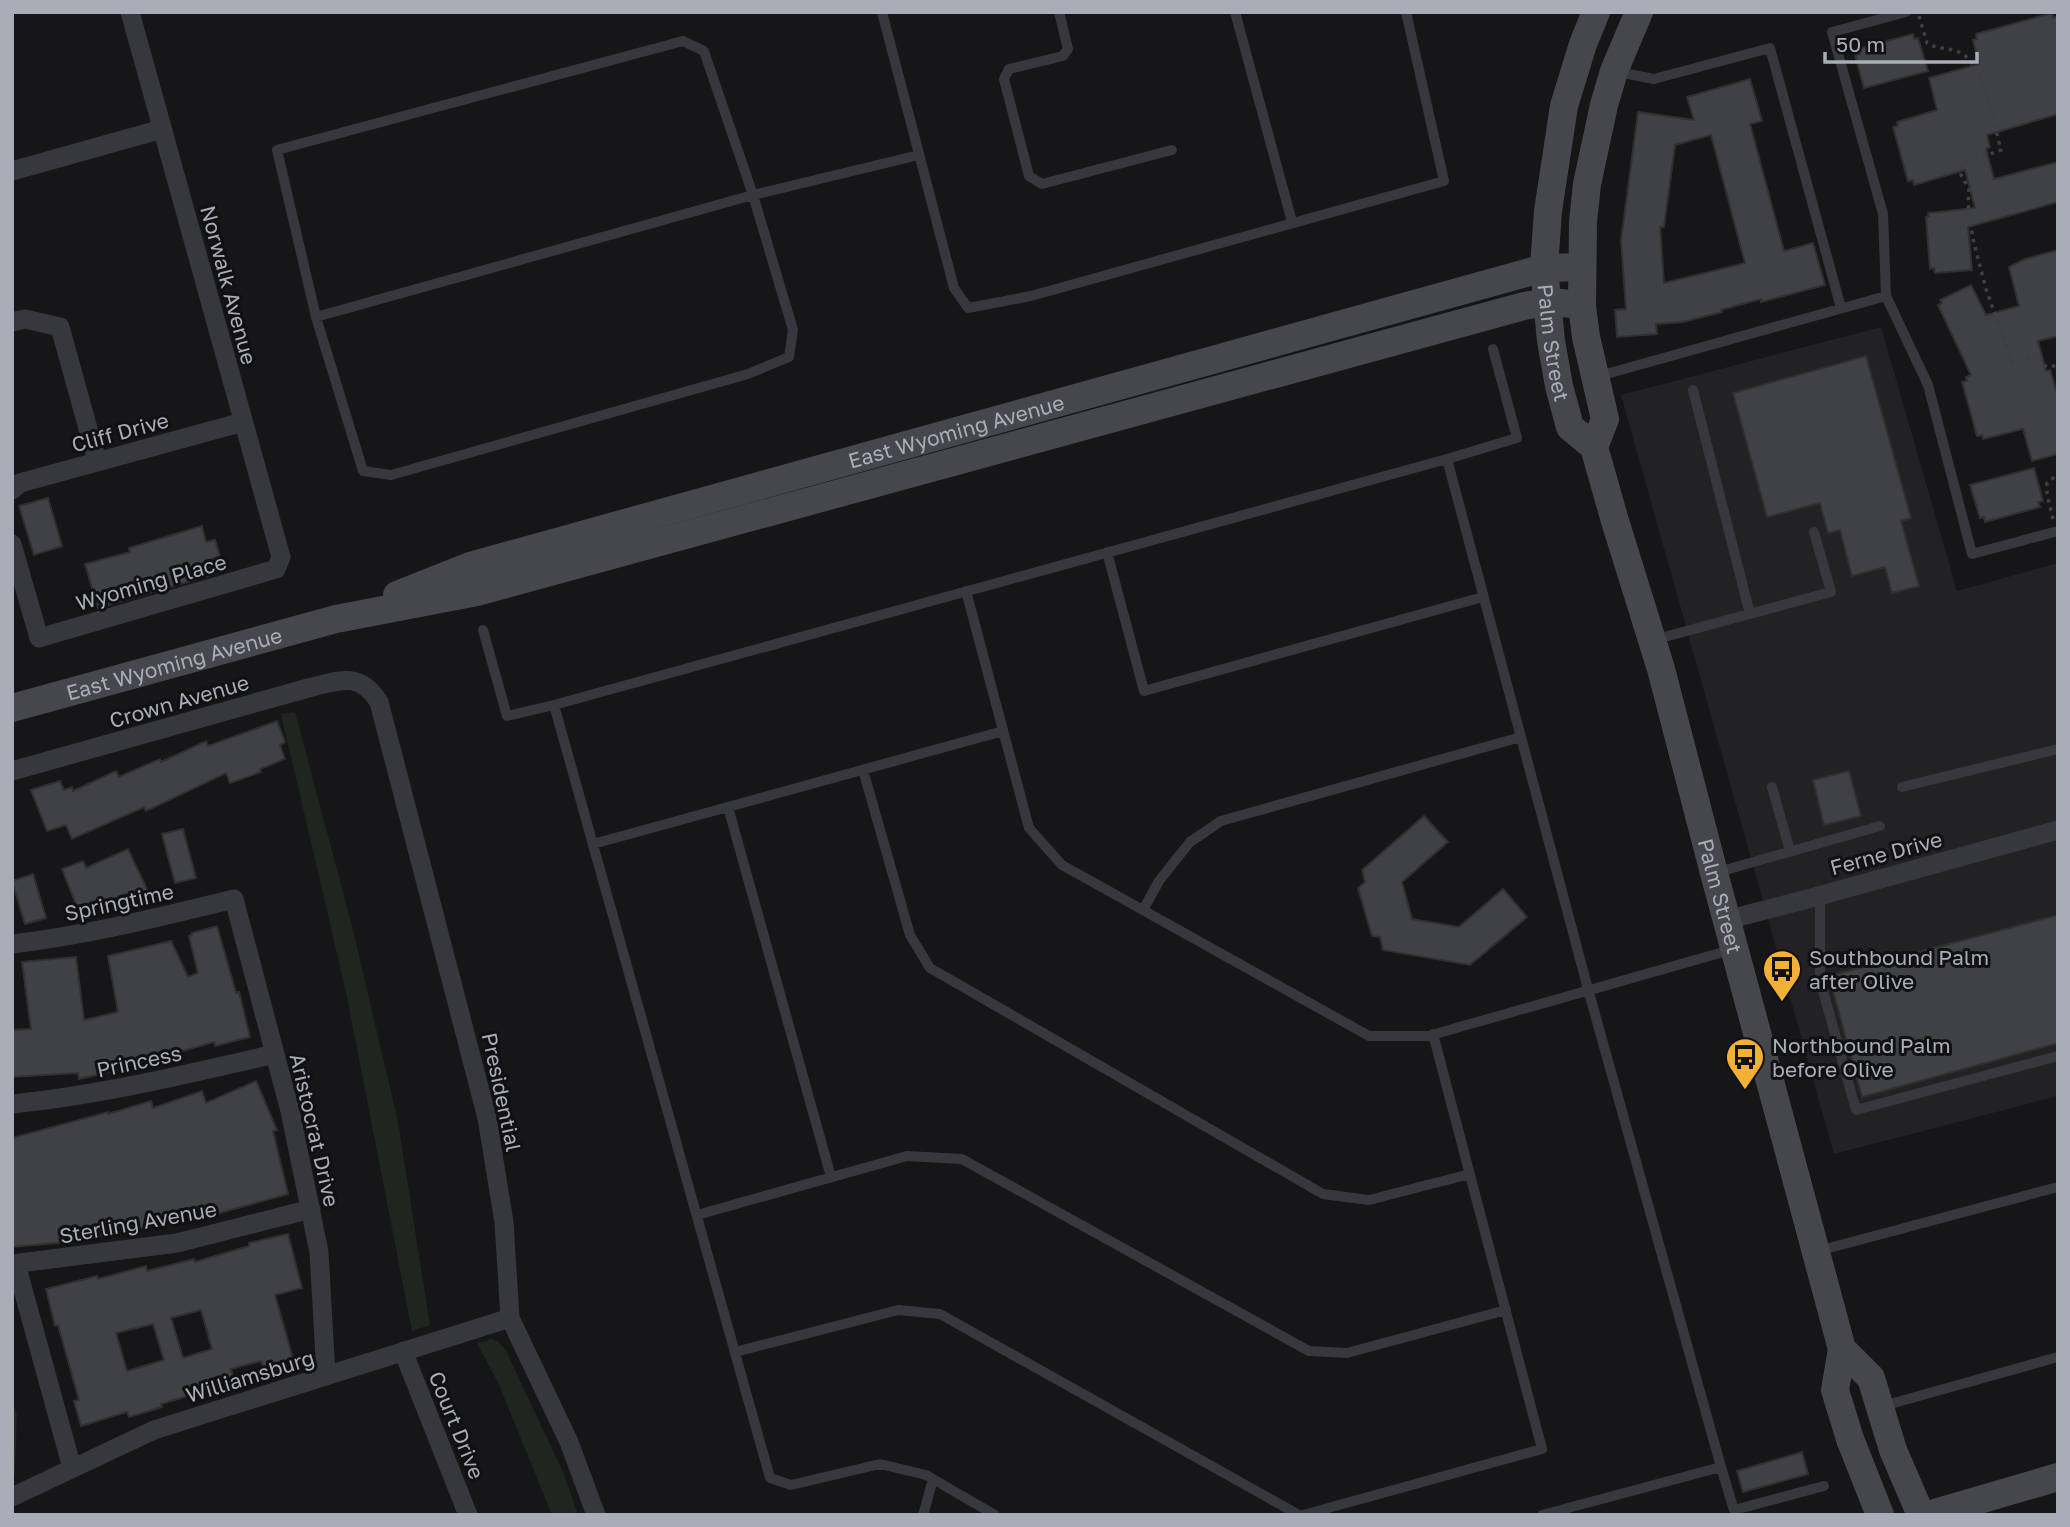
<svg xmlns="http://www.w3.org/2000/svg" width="2070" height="1527" font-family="'Golos Text',sans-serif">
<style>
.built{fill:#222225}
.green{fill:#1e261f}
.building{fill:#404145;stroke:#303034;stroke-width:2;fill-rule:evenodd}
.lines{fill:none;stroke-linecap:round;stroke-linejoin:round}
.path{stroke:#3d3f44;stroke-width:3.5;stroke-dasharray:3.5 5;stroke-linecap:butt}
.lane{stroke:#37383d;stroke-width:10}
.street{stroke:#37383d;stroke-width:19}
.secondary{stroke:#45474d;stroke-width:28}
.labels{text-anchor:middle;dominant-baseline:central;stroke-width:6;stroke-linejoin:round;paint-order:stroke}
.street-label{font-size:21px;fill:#a8adb8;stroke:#111113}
.poi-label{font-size:21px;fill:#a8adb8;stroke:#111113;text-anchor:start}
</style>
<rect width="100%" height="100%" fill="#161618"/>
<path class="built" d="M1881 327 1957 591 2058 563V1096L1834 1154 1621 395Z"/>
<path class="green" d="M295 712 352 926 398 1122 430 1325 412 1331 346 992 281 714Z
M491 1339 498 1341 506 1351 563 1472 578 1515H552L499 1385 477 1343Z
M12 1407H14L17 1415 15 1474 12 1477Z"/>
<path class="building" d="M2052 13 2053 18 2058 16V114L1987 135 1990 147 1986 149 1994 179 2058 162V202L1968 227 1972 270 1935 273 1934 268 1930 269 1926 217 1929 216 1928 213 1975 208 1965 170 1914 185 1913 180 1908 181 1893 127 1898 126 1897 122 1937 110 1929 78 1979 64 1973 40 1977 39 1976 34Z
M1913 34 1914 39 1918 38 1928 71 1864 88 1855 55 1860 54 1858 49Z
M1750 79 1762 121 1750 124 1784 251 1813 243 1825 285 1761 302V299L1721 310 1722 312 1683 322 1656 324 1657 334 1617 337 1615 310 1626 309 1621 241 1638 112 1694 120 1687 97ZM1711 135 1745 263 1664 283 1660 227H1664L1675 145Z
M2058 250V336L2038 341 2046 371 2050 370 2058 397V454L2032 461 2023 429 1983 439 1982 435 1977 436 1962 382 1967 381 1966 377 1971 375 1938 305 1942 303 1940 300 1971 285 1986 315 2019 306 2009 267 2025 259Z
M1866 356 1911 518 1901 521 1919 586 1892 593 1885 567 1852 576 1840 530 1828 533 1820 503 1767 517 1733 393Z
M2034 468 2043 501 2038 502 2040 507 1985 522 1984 517 1980 518 1970 485Z
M48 498 62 546 34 555 19 506Z
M202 526 206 542 215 540 220 557 211 559 215 574 98 608 85 564 130 552 129 548Z
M277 721 285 742 280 745 285 759 260 769 261 772 230 783 226 773 146 811 144 807 72 839 66 825 47 831 31 790 60 781 64 790 72 787 73 791 116 771 119 777 160 759 161 762 206 741 208 746Z
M1849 771 1861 816 1824 825 1813 780Z
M1424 816 1448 842 1402 882 1412 919 1459 927 1503 889 1527 917 1470 965 1383 950 1380 937 1372 936 1358 888 1365 882 1362 870Z
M183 829 196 878 175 883 162 834Z
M128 849 151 898 131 907 125 894 79 912 62 869 83 861 86 868Z
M33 874 46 918 25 924 12 881Z
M2058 915V1043L1862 1097 1829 976Z
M217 926 236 993 239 992 250 1037 215 1046 214 1042 172 1054 171 1050 116 1063 118 1070 79 1079 78 1073 12 1077V1030L31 1029 22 962 76 957 84 1020 118 1012 108 956 171 941 188 977 198 973 189 936 192 935V933Z
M256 1081 277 1130 273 1131 288 1194 205 1217V1215L157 1227V1225L111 1235 57 1243 12 1247V1138L108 1112V1114L151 1101 153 1108 202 1091 206 1103Z
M288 1234 302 1288 275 1295 295 1366 265 1374 261 1361 231 1369 235 1382 161 1404 162 1407 129 1417 127 1412 81 1426 74 1401 79 1400 58 1325 55 1326 46 1289 97 1276 98 1279 146 1266 147 1271 194 1259 195 1262 249 1246V1243ZM201 1310 212 1349 183 1358 171 1318ZM153 1324 164 1360 127 1371 116 1333Z
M1802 1452 1808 1474 1743 1492 1737 1471Z"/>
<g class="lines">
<path class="path" d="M1919 16 1927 43C1938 50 1951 47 1963 54 1985 69 1994 125 2001 150L1963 164 1961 175 1969 189 1968 204 1973 239 1986 289 2012 362 2040 355 2042 365 2049 367 2058 365
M2053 519 2047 494V483L2058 474"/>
<path class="lane" d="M882 12 954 288 968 308 1031 296 1444 181 1406 12
M1059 12 1068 49 1063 56 1009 69 1004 79 1029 176 1042 184 1172 150
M1235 12 1292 222
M1906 12 1832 32 1883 214 1886 296 1928 385 1972 554 2058 531
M683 41 704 51 753 195 793 330 789 357 748 374 391 475 363 471 316 317 277 150Z
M1618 72 1654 79 1770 48 1841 308
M316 317 753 195 919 155
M1599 376 1886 296
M1693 390 1750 614
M1447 459 1517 438 1493 349
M1107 552 1144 691 1483 597
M966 591 1029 828 1062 865 1369 1036H1428L1734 949
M483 630 507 716 554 705
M1653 640 1831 592 1814 532
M863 770 910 935 930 968 1323 1194 1369 1200 1470 1174
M1772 787 1790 851
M1902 787 2058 749
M593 844 728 807
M1718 872 1880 826
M1820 895V980L1856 1110 2058 1056
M1143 910 1159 881 1190 842 1221 821 1521 737
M831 1177 728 807 1003 731
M697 1215 907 1156 962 1159 1309 1351 1347 1353 1506 1310
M1818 1251 2058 1187
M735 1352 898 1310 940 1314 1299 1515
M1883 1406 2058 1357
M1721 1467 1734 1510 1824 1486
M923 1515 933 1479
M995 1515 926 1475 880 1464 791 1485 770 1478 554 705 1447 459 1588 989 1721 1467 1542 1515
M1303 1515 1542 1449 1433 1034"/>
<path class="street" d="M12 171 162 129
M12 322 25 319 60 327 97 461
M12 490 20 483 243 422
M12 544 39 638 276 569 281 557 130 12
M12 771 312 687C342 680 360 672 379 702L487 1118 504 1222 510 1318 569 1442 596 1515
M1726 920 1804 900 2058 830
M12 944C88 935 160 917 234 899L290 1111 319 1252 326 1376
M12 1104C101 1095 187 1074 275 1054
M12 1264 177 1243 311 1209
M16 1264 72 1468
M403 1351 468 1515
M12 1497 154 1430 510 1318"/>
<g class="secondary">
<path id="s1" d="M1596 12 1583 44 1564 106 1548 211 1544 268 1551 341 1559 386 1570 427 1594 447 1615 521 1661 669 1714 873 1842 1349 1835 1390 1850 1439 1880 1515"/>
<path d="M1594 447 1605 419 1586 337 1582 306 1583 222 1587 184 1604 105 1614 71 1639 12"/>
<path id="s2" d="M397 595 470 566 1544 268 1582 267"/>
<path id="s3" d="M12 708 336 619 477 592 1524 306C1544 302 1562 301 1582 306"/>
<path d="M1842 1349 1871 1378 1893 1450 1921 1515"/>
<path d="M1928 1515 2058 1477"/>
</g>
</g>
<defs>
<symbol id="bus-pin" viewBox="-11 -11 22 30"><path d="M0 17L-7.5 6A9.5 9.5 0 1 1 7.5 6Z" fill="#f2b134" stroke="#111113"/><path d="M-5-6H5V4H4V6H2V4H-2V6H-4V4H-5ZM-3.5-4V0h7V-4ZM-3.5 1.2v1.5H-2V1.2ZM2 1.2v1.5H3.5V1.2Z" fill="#111"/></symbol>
</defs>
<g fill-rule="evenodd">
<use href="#bus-pin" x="1760" y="947" width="44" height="60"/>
<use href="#bus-pin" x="1723" y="1035" width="44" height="60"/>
</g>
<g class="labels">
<g class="street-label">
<text transform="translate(229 285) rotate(75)">Norwalk Avenue</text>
<text stroke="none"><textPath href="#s1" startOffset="338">Palm Street</textPath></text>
<text stroke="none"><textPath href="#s2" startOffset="583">East Wyoming Avenue</textPath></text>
<text transform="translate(120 432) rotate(-15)">Cliff Drive</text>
<text transform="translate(151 582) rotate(-16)">Wyoming Place</text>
<text stroke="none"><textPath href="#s3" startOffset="168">East Wyoming Avenue</textPath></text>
<text transform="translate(179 701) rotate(-16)">Crown Avenue</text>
<text transform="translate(1886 853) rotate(-15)">Ferne Drive</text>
<text stroke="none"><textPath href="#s1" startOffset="922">Palm Street</textPath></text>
<text transform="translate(119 902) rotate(-12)">Springtime</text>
<text transform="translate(139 1061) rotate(-12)">Princess</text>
<text transform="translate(502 1092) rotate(78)">Presidential</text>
<text transform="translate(315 1130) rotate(77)">Aristocrat Drive</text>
<text transform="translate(138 1222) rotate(-10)">Sterling Avenue</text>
<text transform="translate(250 1376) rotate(-17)">Williamsburg</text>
<text transform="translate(457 1425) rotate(68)">Court Drive</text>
</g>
<g class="poi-label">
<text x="1809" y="957">Southbound Palm<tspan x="1809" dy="24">after Olive</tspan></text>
<text x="1772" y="1045">Northbound Palm<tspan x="1772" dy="24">before Olive</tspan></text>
</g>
</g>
<rect width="2070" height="1527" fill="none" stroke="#a8adb8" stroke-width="28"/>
<path d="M1825 52v10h152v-10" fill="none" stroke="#a8adb8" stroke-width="3.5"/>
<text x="1836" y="52" font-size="21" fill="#a8adb8" stroke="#111113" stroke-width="5" paint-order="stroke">50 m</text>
</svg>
